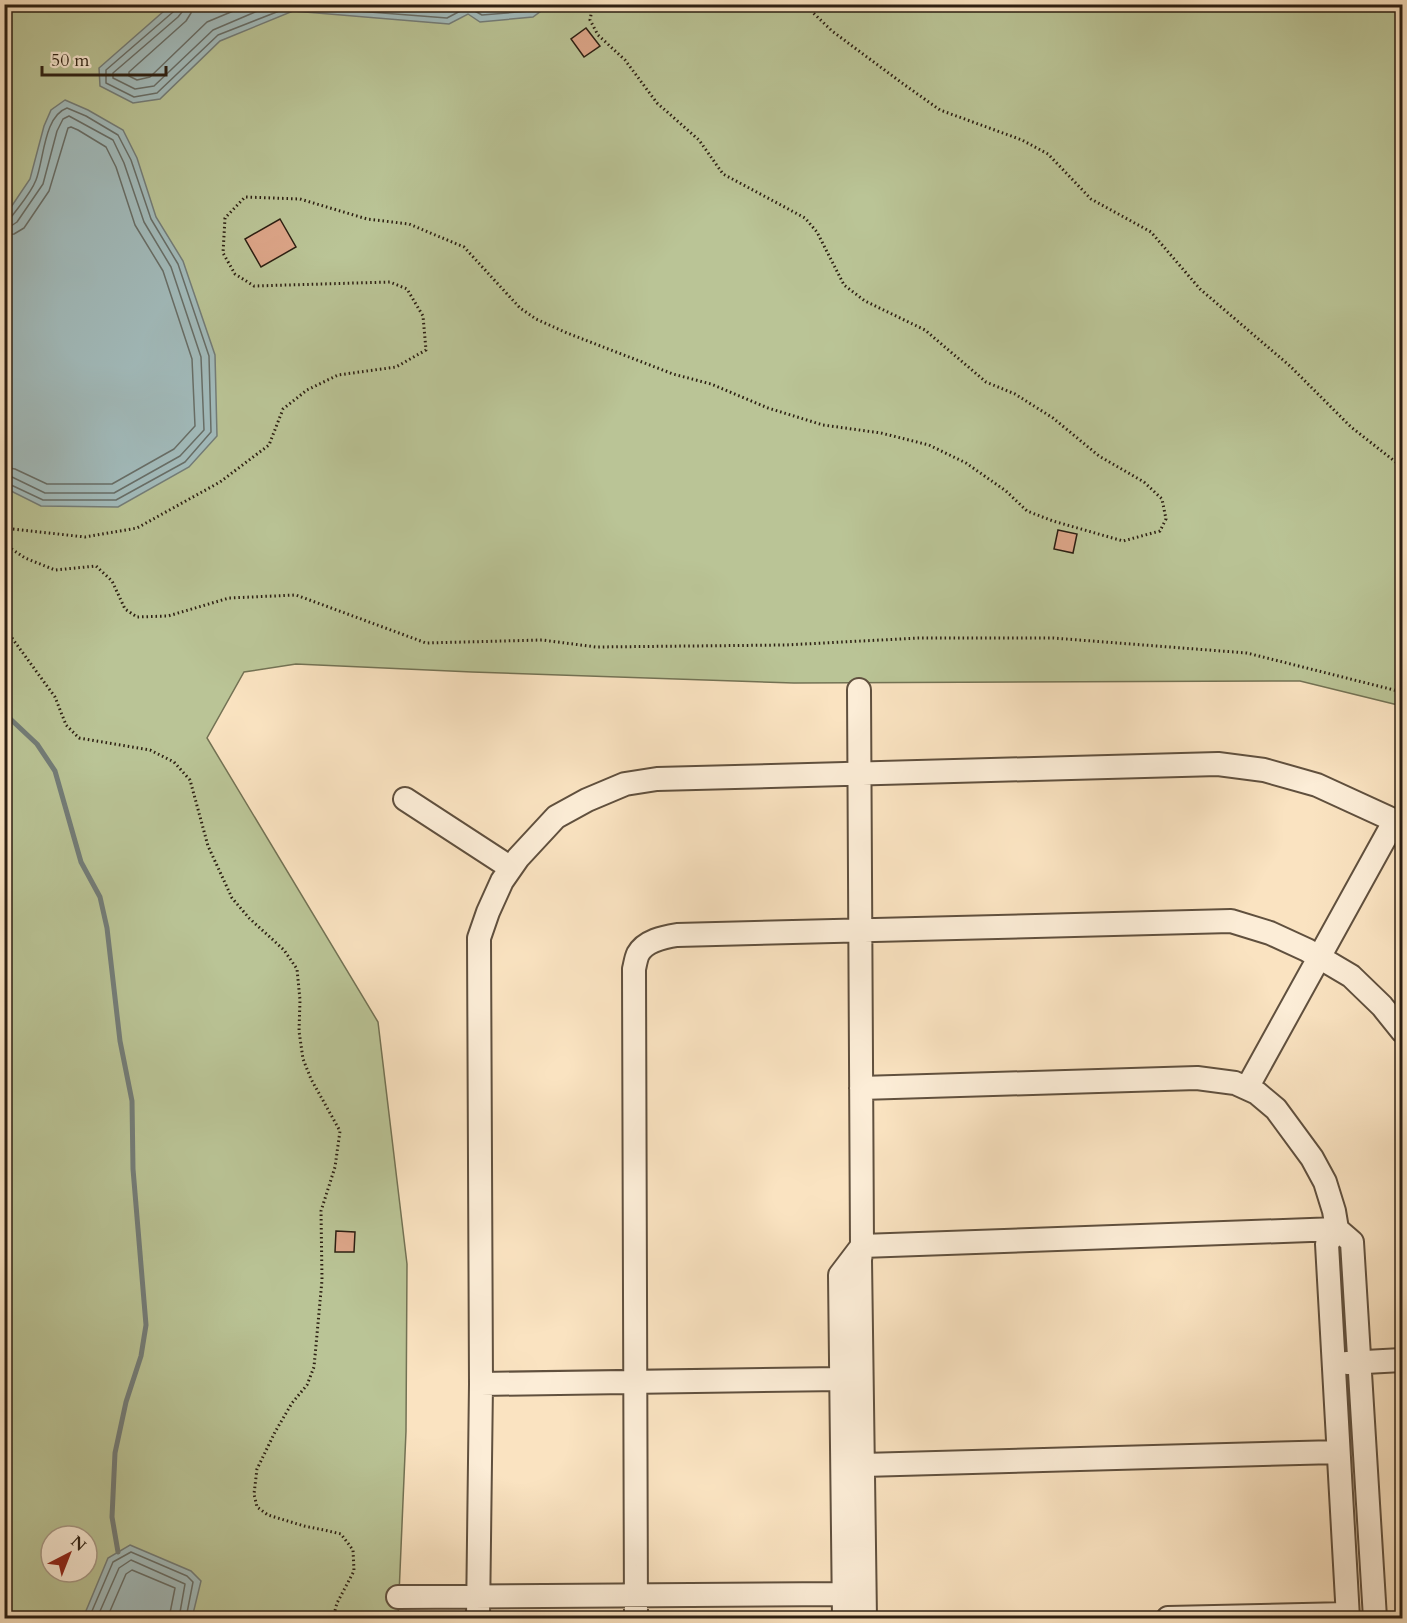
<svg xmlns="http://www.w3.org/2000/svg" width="1407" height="1623" font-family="Cardo,serif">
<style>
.green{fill:#bac496;stroke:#737254;stroke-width:1.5;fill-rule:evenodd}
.water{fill:#a2bcbd;stroke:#737d79;stroke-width:1.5}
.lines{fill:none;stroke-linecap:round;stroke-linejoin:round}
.shore{stroke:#676e68;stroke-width:1.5}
.stream{stroke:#737d79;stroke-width:5}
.building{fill:#dca588;stroke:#2c1f12;stroke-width:1.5}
.minor-casing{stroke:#60503e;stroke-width:26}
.path{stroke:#2c1f12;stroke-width:3;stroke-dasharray:1.5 3;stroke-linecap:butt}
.minor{stroke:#fcedd7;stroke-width:22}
</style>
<rect width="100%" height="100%" fill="#fae3c1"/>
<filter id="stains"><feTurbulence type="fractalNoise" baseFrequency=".00333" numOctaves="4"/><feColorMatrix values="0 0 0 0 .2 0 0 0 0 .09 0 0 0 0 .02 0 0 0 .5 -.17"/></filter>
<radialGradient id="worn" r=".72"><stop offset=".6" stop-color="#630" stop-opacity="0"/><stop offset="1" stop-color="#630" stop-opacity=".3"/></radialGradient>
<path class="green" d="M5 5H1402V706L1300 681 794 683 472 672 296 664 244 672 207 738 378 1022 407 1264 406 1431 398 1618H5ZM51 1536H87V1572H51Z"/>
<path class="water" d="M172 4H549V5L533 17 480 22 468 14 449 24 293 11 220 41 160 99 133 103 100 86 99 68Z
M65 100 88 110 123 130 137 158 156 217 183 261 215 355 217 436 189 467 118 507 41 506 5 488V216L30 179 44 126 51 110Z
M130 1545 191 1571 201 1581 192 1618H83L108 1558Z"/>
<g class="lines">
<path class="shore" d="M175 4 173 12 106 70V83L134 97 157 93 218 35 292 6 447 18 466 8 471 9 482 15 530 11 539 4
M183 4 182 12 178 17 113 73V78L135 89 154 86 213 30 274 4
M192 4 191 13 186 21 129 72V76L137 80 150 77 207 22 250 4
M373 4 445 10 457 4
M4 219H8L12 216C20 205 31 193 36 180 44 159 44 116 67 108L86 116 118 135 131 160 151 219 178 264 209 356 211 432 185 462 116 500H43L9 484 4 483
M4 226H11L17 222 43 184 57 131 63 119 69 116 113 140 124 163 144 222 171 267 201 357 204 430 180 456 114 493H45L12 477 4 476
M4 235 14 234 24 228 49 191 68 128 71 127 78 130 106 147 116 167 135 225 163 271 192 359 195 426 174 449 112 484H47L15 469 4 467
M89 1618 113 1562 131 1552 187 1576 193 1582 186 1618
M97 1618 119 1568 131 1560 185 1584 179 1618
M107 1618 126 1574 132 1570 175 1588 169 1618"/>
<path class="stream" d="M4 713 37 744 55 771 81 862 100 897 107 928 120 1041 132 1101 133 1169 146 1325 141 1356 126 1402 115 1453 112 1517 118 1552"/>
</g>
<path class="building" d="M586 28 600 46 584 57 571 39Z
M280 219 296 247 261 267 245 239Z
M1058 530 1077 534 1073 553 1054 549Z
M336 1231 355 1232 354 1252H335Z"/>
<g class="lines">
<defs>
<path id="minor" d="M859 690 862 1246 860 1260 865 1618
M405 799 511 868
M861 1088 1197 1078 1235 1083 1257 1093 1276 1109 1312 1158 1325 1182 1334 1211 1337 1229 1352 1242 1375 1618
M1247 1088 1395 820
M1337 1229 1327 1244 1348 1618
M862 1246 1337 1229
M1347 1363 1402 1360
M481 1384 842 1379
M863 1465 1338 1452
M398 1597 844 1594
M478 1618 481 1384 479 938 488 912 502 881 518 858 556 817 587 800 625 784 657 779 1218 764 1264 770 1317 785 1402 824
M636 1618 634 969C635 965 636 958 638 954 645 941 664 937 677 935L1231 921 1270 933 1307 950 1351 976 1382 1006 1402 1031
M844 1618 840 1275 862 1246
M1168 1618 1347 1614"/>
</defs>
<use href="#minor" class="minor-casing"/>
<path class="path" d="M804 4 832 31 902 83 940 110 1022 140 1048 154 1091 199 1151 232 1200 289 1290 366 1351 427 1402 467
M4 528 85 537 137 528 220 482 269 445 283 409 307 390 338 375 396 367 426 350 423 316 407 289 390 282 254 286 235 274 223 253 225 218 245 197 300 199 367 219 409 224 464 247 520 308 536 319 567 333 673 374 711 384 768 408 823 425 881 433 929 445 966 463 1006 491 1027 511 1053 521 1123 541 1160 531 1166 519 1162 499 1144 482 1099 456 1053 418 1015 394 986 382 925 330 865 301 844 285 817 232 805 218 723 174 699 140 657 103 625 60 598 35 590 20 593 4
M4 544 25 558 55 570 96 566 112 581 125 609 137 617 168 616 229 598 296 595 426 643 542 640 596 647 785 645 919 638H1053L1247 653 1402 692
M4 627 55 697 66 725 79 738 150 750 174 762 190 780 208 846 232 898 249 918 284 950 297 969 300 1000 299 1031 303 1059 311 1079 340 1131 335 1167 321 1211 322 1280 314 1367 307 1385 292 1403 275 1432 257 1469 254 1494 257 1507 268 1515 304 1526 324 1530 341 1534 353 1550 354 1571 337 1603 333 1618
M4 1514 6 1518 4 1549"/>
<use href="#minor" class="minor"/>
</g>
<rect width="1407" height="1623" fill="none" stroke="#fae3c1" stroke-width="24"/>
<rect x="6" y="6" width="1395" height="1611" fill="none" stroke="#2c1f12" stroke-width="3"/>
<rect x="12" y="12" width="1383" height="1599" fill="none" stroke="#2c1f12" stroke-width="1.5"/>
<g transform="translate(69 1554) rotate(42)"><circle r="28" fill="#fcedd7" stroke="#a99b88" stroke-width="1.5"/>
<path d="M0-4.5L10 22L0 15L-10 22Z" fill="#8f2418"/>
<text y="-9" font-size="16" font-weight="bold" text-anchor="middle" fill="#2c1f12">N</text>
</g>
<path d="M42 66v9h124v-9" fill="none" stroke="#2c1f12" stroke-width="3"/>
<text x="51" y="66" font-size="18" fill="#2c1f12" stroke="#fcedd7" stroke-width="4.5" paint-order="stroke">50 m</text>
<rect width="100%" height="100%" filter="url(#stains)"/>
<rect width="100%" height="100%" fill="url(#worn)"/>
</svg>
